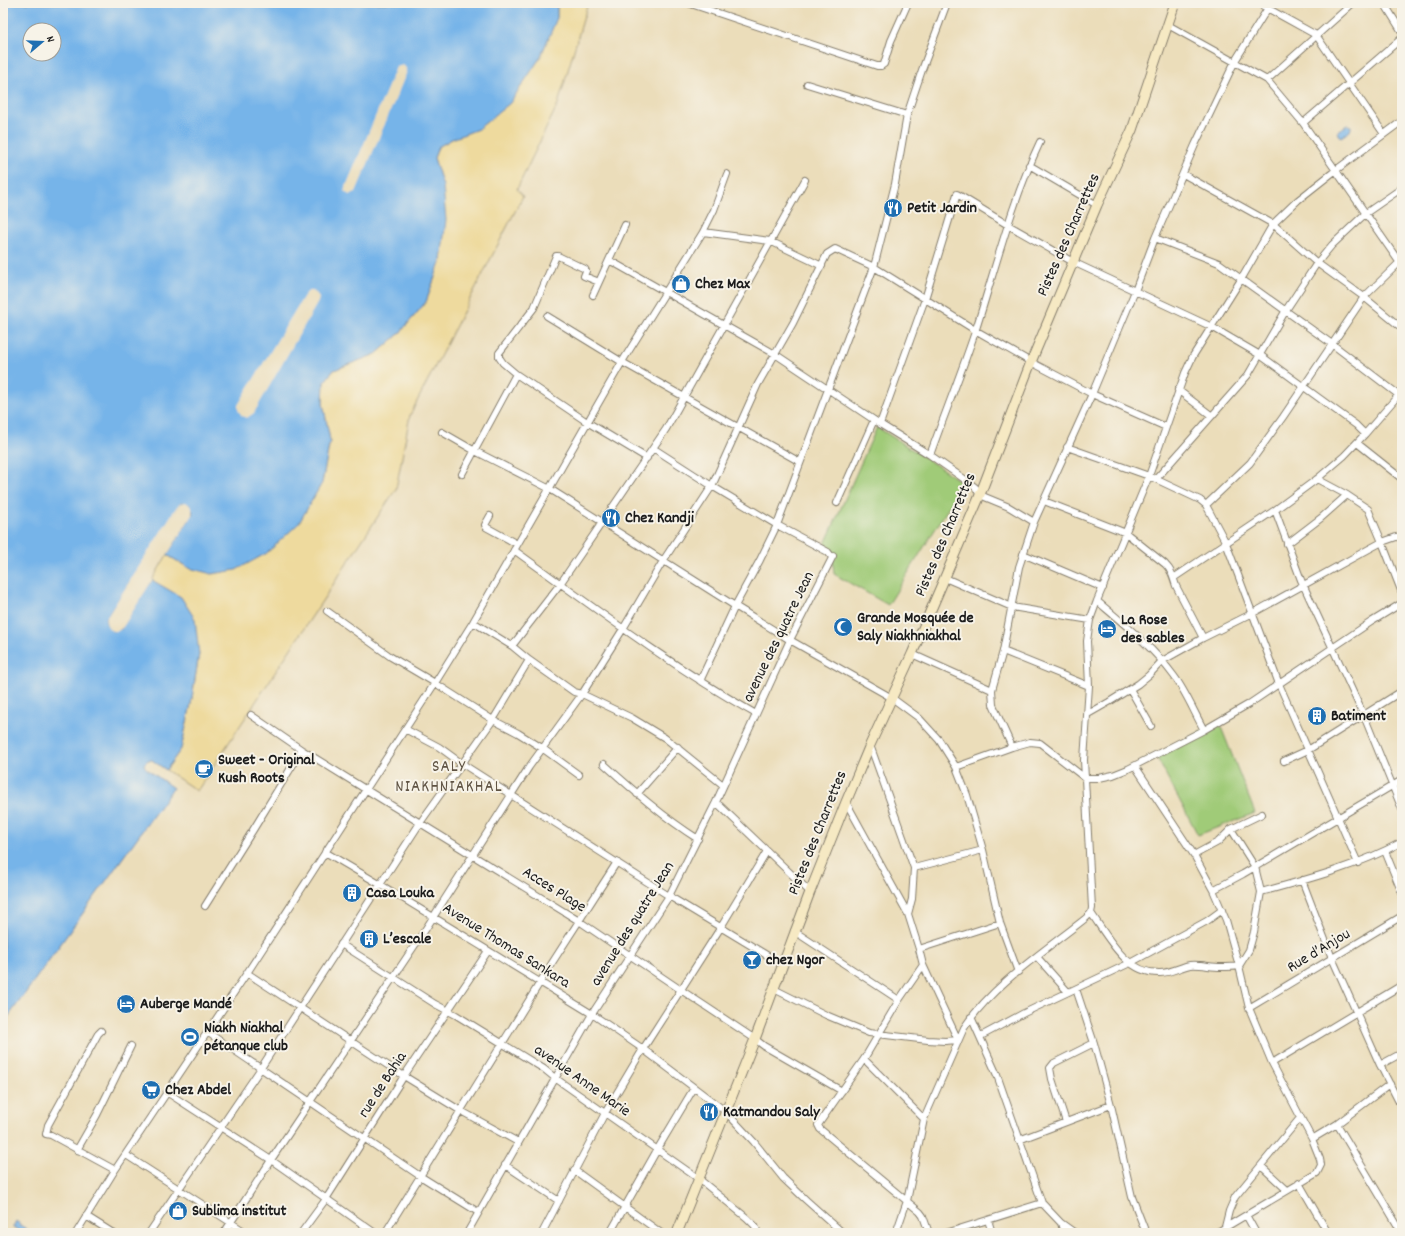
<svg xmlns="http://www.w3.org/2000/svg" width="1405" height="1236" font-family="Dekko,sans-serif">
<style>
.green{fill:#a0cb78;stroke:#5e744a}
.sand{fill:#eeda9e;stroke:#857b5d}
.water{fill:#76b4e9;stroke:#496882;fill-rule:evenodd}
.pier{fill:#ebddba}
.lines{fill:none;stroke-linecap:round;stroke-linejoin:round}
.minor-casing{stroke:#847c6b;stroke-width:8}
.secondary-casing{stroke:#847c6b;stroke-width:11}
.minor{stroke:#fff;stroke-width:6}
.secondary{stroke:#f6e9c3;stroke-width:9}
.labels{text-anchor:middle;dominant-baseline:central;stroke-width:4;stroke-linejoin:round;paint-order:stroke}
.poi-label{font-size:16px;font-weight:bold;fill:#1c1c1c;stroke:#f7f3e8;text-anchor:start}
.street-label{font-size:16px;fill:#1c1c1c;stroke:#f7f3e8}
.neighbourhood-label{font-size:17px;letter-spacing:1px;fill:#605444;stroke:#f7f3e8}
</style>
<rect width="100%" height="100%" fill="#f7f3e8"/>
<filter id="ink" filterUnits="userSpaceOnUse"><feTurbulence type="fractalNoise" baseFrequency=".025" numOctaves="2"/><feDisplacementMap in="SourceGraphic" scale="8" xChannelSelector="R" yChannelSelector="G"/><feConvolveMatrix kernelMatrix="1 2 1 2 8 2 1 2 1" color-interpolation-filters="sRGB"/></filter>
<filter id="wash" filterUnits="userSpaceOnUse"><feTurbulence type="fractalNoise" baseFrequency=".012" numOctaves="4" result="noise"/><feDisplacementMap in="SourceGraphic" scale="16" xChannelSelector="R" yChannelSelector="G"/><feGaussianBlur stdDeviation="0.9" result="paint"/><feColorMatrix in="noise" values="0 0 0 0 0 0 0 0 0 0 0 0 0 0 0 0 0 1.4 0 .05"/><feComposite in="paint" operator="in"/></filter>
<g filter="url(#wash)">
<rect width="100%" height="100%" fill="#ebddba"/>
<path class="green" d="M877 427 964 483 888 605 834 574 832 554 825 544Z
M1219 722 1255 813 1198 835 1156 756Z"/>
<path class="sand" d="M557 3H588L558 104 517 189 523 196 410 415 396 489 197 791 166 770 181 749 191 704 199 654 152 580 167 555 189 568 322 483 330 441 323 403 324 382 334 370 376 354 399 334 426 302 441 260 443 186 434 158 438 147 452 139 557 18Z"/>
<path class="water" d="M3 3H557V18L540 58 510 103 478 129 452 139 438 147 434 158 443 186 446 220 441 260 426 302 399 334 376 354 334 370 324 382 323 403 330 440 322 483 299 523 267 553 236 570 212 574 189 568 167 555 193 513 190 505 181 503 107 617 106 623 112 631 121 629 152 580 181 597 195 619 199 654 191 704 181 749 166 770 152 760H148L144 764 145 767 147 769 173 788 3 1024ZM30 30H54V54H30Z
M1347 125 1351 126V128L1350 131 1341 137 1337 132Z
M16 1221 26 1229 24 1233 13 1227Z"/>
<path class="pier" d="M403 65 406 68V74L356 192 349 195 344 191 396 67Z
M309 291H313L317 294 319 298 318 302 254 413 247 418 242 416 238 410V405L305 294Z
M186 502 192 507V515L166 557V554L191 512 190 508 187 505H182L179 507 109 618 108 623 110 627 115 629 121 626 150 579H153L123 627 118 631H112L109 629 106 623 107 617 177 506 181 503Z"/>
</g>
<g filter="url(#ink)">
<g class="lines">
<defs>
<path id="minor" d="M688 3 877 66H881L884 64 891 41 908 3
M1258 3 1316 35 1384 134
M1384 3 1402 32
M1168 25 1267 80 1303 123 1402 266
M1267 80 1353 3
M807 84 907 115
M1303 123 1402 38
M1029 165 1097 205
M1183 174 1273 224 1317 263 1364 297 1398 325 1402 326
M703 232 770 241 822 266
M1155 238 1219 263 1332 344 1399 395
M609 260 775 354 880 424 930 455 970 483 976 488 980 495 1009 507 1034 522
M599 282 584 276 586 271 585 269 558 256H556L534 308 499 353V357L503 363 516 374 587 422 647 458
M593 295 625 225
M547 316 622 362 800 462
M1178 390 1212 416
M880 424 925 299 957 194 1008 225 1073 262 1212 327 1260 355 1356 425 1365 434
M442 432 475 451 550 489 735 606 790 640 892 698 919 718 939 740 956 767 967 795 983 850 1000 923 1018 972
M1357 443 1401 478
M1067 447 1149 476 1200 500 1206 505 1226 543 1279 684 1358 863
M930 455C945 413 962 371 976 329 996 266 1012 201 1040 142
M462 474 516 374
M1156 479 1248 375 1286 310 1317 263 1332 245 1366 213 1402 188
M1317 479 1347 495 1368 509 1382 542 1402 593
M1044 501 1126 533 1165 564C1172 571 1173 577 1176 586L1203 638
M837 503 874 420
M1206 505 1250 463 1283 417 1364 297 1402 260
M1275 510 1301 580 1364 716 1402 809
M490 516 485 525 486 527 517 544
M1287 544 1321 518 1347 495
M514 550C593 607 671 666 756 714
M1023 554 1103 588
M1175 577 1275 510 1317 479 1344 456 1365 434 1402 391
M945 578 1012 607 1090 620
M1097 601C1124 624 1153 647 1174 676 1186 692 1194 712 1204 730
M327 611 391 657 435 683 493 720 518 733 542 748 579 775
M473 622 512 646 529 660 574 692 582 694 632 718 665 738 723 785
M512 646 560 584 666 429 805 180
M1003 651 1089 686
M912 654 992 690
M700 681 735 606 760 560 777 525 874 267 895 184 907 115 922 70 947 3
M1130 689 1151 726
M1088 714 1109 702 1138 684 1149 675 1162 661 1203 638 1253 613 1369 549 1382 542 1402 535
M251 715 302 750 365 789 579 921 681 990 755 1039 764 1046 842 1091
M405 729 439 747 461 763 669 896 783 965
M1012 747 1030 742 1040 743 1085 778H1099L1113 775 1128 769 1204 730 1249 704 1371 622 1402 603
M1284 761 1308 750 1402 691
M604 764C634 791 663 817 698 839
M1135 766 1194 855 1213 890 1226 920 1239 966 1249 1008 1272 1063 1312 1139 1320 1159 1321 1165 1317 1173 1216 1233
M956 767 1012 747 993 705 992 690 1003 651 1019 567 1034 522 1092 394 1135 291 1155 238 1195 145 1235 61 1271 3
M637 794 678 747
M716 802 810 892
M846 802 908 914
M1385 851 1402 893
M325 852 381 885 592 1014 643 1049 725 1111 754 1142 783 1178 806 1200 843 1233
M1194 855 1218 842 1231 829 1262 814
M914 868 983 850
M1302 880 1332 958 1380 1065 1402 1108
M1213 890 1243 874 1402 780
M1261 892C1309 879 1358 866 1402 842
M205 906 253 830 302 750
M1091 913C1108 937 1126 974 1160 973 1171 973 1180 967 1190 965 1200 964 1211 967 1221 967 1227 967 1233 967 1239 966L1249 950 1254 932 1261 892 1255 867 1231 829
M794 931 899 1000
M341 944 435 1004 456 1015 544 1069 555 1078 699 1179 747 1218 755 1226 758 1233
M919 949 1000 923
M1037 957 1068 992
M923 965 899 1000 864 1059 818 1125 820 1129 920 1212 923 1216 929 1233
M247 973 404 1076 461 1111 518 1142
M774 989 826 1015 869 1033 928 1040 945 1041 958 1040 923 965 919 949 908 914 912 899 914 868 870 745
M1076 989 1094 1043 1111 1105 1132 1197 1146 1233
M1249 1008 1402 916
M971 1017 997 1075 1042 1203 1061 1223 1075 1233
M101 1031 98 1034 48 1125 46 1134 51 1135 115 1170
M207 1032 420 1176 478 1212
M981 1036 1024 1013 1130 963 1207 921 1222 910
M864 1059 924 1119
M1272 1063 1402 985
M1380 1065 1402 1053
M168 1093 271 1160 375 1233
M1066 1122 1052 1079 1050 1068 1054 1063 1094 1043
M1337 1124 1402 1233
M1312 1139 1337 1124 1390 1084
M1019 1140 1111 1105
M77 1150 97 1115 131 1046
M126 1155 247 1233
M505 1165 559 1201
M1261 1166 1287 1190
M574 1170 661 1233
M1299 1183 1328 1233
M1246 1215 1256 1233
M86 1216 113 1233
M988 1220 992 1233
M1061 1223 1064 1233
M1225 1227 1229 1211 1235 1197 1300 1118
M76 1233 115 1170 247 973 435 683 473 622 622 362 703 232 714 210 727 174
M149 1233 261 1068 420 823 493 720 529 660
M224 1233 271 1160 425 930 529 767 582 694 623 629 663 561 712 486 758 384 793 323 827 254 835 249 874 267 975 330 1031 362 1092 394 1166 427
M301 1233 326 1199 404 1076 488 951
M385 1233 552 963 617 862
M467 1233 592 1014 669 896 716 802 790 640 833 556H831L828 552 777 525 712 486 653 448
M542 1233 605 1113 643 1049 721 927 767 851
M610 1233 657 1150 694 1088
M896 1233 907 1201 924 1119 964 1028C992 985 1046 950 1086 918L1091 913 1092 908 1084 760 1089 686 1087 641 1090 620 1097 601 1149 476 1185 373 1193 356 1242 278 1273 224 1298 200 1336 170 1402 121
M946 1233 1042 1203"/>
<path id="secondary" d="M677 1233 755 1039 810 892 846 802 870 745 912 654 978 500 1031 362 1097 205 1132 130 1175 3"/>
</defs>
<use href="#minor" class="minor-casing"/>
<use href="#secondary" class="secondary-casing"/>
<use href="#minor" class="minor"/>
<use href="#secondary" class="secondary"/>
</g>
</g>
<defs>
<symbol id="restaurant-disc" viewBox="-11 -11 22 22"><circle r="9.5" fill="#1f6fb2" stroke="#f7f3e8"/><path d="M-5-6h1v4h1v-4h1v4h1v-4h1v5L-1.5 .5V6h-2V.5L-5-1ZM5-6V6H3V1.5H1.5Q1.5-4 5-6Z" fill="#fff"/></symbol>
<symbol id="shop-disc" viewBox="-11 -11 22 22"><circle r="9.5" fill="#1f6fb2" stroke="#f7f3e8"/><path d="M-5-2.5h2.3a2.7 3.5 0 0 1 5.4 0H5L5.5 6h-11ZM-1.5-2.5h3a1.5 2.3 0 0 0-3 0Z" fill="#fff"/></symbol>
<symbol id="mosque-disc" viewBox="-11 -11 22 22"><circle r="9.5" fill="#1f6fb2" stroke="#f7f3e8"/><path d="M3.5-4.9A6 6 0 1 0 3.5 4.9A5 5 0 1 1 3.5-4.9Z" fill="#fff"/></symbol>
<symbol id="hotel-disc" viewBox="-11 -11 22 22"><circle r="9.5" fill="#1f6fb2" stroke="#f7f3e8"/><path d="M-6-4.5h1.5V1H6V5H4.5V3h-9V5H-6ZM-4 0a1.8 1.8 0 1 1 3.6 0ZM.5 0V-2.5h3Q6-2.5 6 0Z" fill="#fff"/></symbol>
<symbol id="building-disc" viewBox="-11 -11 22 22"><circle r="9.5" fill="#1f6fb2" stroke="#f7f3e8"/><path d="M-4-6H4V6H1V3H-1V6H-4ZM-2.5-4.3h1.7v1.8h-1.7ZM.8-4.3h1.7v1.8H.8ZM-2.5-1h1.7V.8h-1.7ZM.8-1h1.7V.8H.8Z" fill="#fff"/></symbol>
<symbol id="cafe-disc" viewBox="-11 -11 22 22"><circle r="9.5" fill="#1f6fb2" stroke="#f7f3e8"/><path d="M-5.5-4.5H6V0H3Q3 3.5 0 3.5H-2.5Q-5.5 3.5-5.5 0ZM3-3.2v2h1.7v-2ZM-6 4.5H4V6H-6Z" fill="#fff"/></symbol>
<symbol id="bar-disc" viewBox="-11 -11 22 22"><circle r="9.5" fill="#1f6fb2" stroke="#f7f3e8"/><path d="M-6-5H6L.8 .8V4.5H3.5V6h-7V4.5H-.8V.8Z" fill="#fff"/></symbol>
<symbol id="stadium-disc" viewBox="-11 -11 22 22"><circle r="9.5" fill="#1f6fb2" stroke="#f7f3e8"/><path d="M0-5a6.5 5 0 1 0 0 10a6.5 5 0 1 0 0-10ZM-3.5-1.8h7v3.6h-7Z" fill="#fff"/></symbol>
<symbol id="supermarket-disc" viewBox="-11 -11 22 22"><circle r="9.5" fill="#1f6fb2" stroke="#f7f3e8"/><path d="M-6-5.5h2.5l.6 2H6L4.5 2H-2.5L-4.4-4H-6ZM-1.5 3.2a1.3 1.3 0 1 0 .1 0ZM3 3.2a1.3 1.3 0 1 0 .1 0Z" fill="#fff"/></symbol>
</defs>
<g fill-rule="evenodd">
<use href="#restaurant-disc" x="882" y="197" width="22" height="22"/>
<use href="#shop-disc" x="670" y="273" width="22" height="22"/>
<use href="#restaurant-disc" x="600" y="507" width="22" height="22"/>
<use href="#mosque-disc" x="832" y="616" width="22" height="22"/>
<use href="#hotel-disc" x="1096" y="618" width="22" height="22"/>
<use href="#building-disc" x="1306" y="705" width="22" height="22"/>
<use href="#cafe-disc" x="193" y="758" width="22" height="22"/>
<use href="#building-disc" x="341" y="882" width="22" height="22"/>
<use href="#building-disc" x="358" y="928" width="22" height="22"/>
<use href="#bar-disc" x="741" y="949" width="22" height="22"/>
<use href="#hotel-disc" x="115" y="993" width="22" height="22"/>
<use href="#stadium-disc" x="179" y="1026" width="22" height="22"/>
<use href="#supermarket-disc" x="140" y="1079" width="22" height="22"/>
<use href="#restaurant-disc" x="698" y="1101" width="22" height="22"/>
<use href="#shop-disc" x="167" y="1200" width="22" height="22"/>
</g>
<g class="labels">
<g class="poi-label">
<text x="907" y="208">Petit Jardin</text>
<text x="695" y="284">Chez Max</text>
<text x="625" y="518">Chez Kandji</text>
<text x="857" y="618">Grande Mosquée de<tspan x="857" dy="18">Saly Niakhniakhal</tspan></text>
<text x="1121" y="620">La Rose<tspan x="1121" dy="18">des sables</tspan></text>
<text x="1331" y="716">Batiment</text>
<text x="218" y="760">Sweet - Original<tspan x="218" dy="18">Kush Roots</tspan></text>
<text x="366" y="893">Casa Louka</text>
<text x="383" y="939">L’escale</text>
<text x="766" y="960">chez Ngor</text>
<text x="140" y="1004">Auberge Mandé</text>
<text x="204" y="1028">Niakh Niakhal<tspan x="204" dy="18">pétanque club</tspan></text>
<text x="165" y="1090">Chez Abdel</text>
<text x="723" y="1112">Katmandou Saly</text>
<text x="192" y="1211">Sublima institut</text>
</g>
<g class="street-label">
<text transform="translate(1069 235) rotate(-66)">Pistes des Charrettes</text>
<text transform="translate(946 535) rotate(-67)">Pistes des Charrettes</text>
<text transform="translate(779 637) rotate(-64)">avenue des quatre Jean</text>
<text transform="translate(818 833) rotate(-68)">Pistes des Charrettes</text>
<text transform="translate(554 890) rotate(32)">Acces Plage</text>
<text transform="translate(633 924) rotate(-58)">avenue des quatre Jean</text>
<text transform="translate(506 946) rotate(32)">Avenue Thomas Sankara</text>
<text transform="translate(1319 951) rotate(-31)">Rue d’Anjou</text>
<text transform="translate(582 1081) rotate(35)">avenue Anne Marie</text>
<text transform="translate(383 1085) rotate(-57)">rue de Bahia</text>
</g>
<g class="neighbourhood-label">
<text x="449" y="768">SALY<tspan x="449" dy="20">NIAKHNIAKHAL</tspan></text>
</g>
</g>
<rect width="1405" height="1236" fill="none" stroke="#f7f3e8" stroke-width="16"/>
<g transform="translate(42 42) rotate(71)"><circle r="19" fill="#f7f3e8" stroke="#9f9d96"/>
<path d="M0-3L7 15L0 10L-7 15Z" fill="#1f6fb2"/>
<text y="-6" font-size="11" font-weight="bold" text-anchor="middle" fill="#1c1c1c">N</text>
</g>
</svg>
